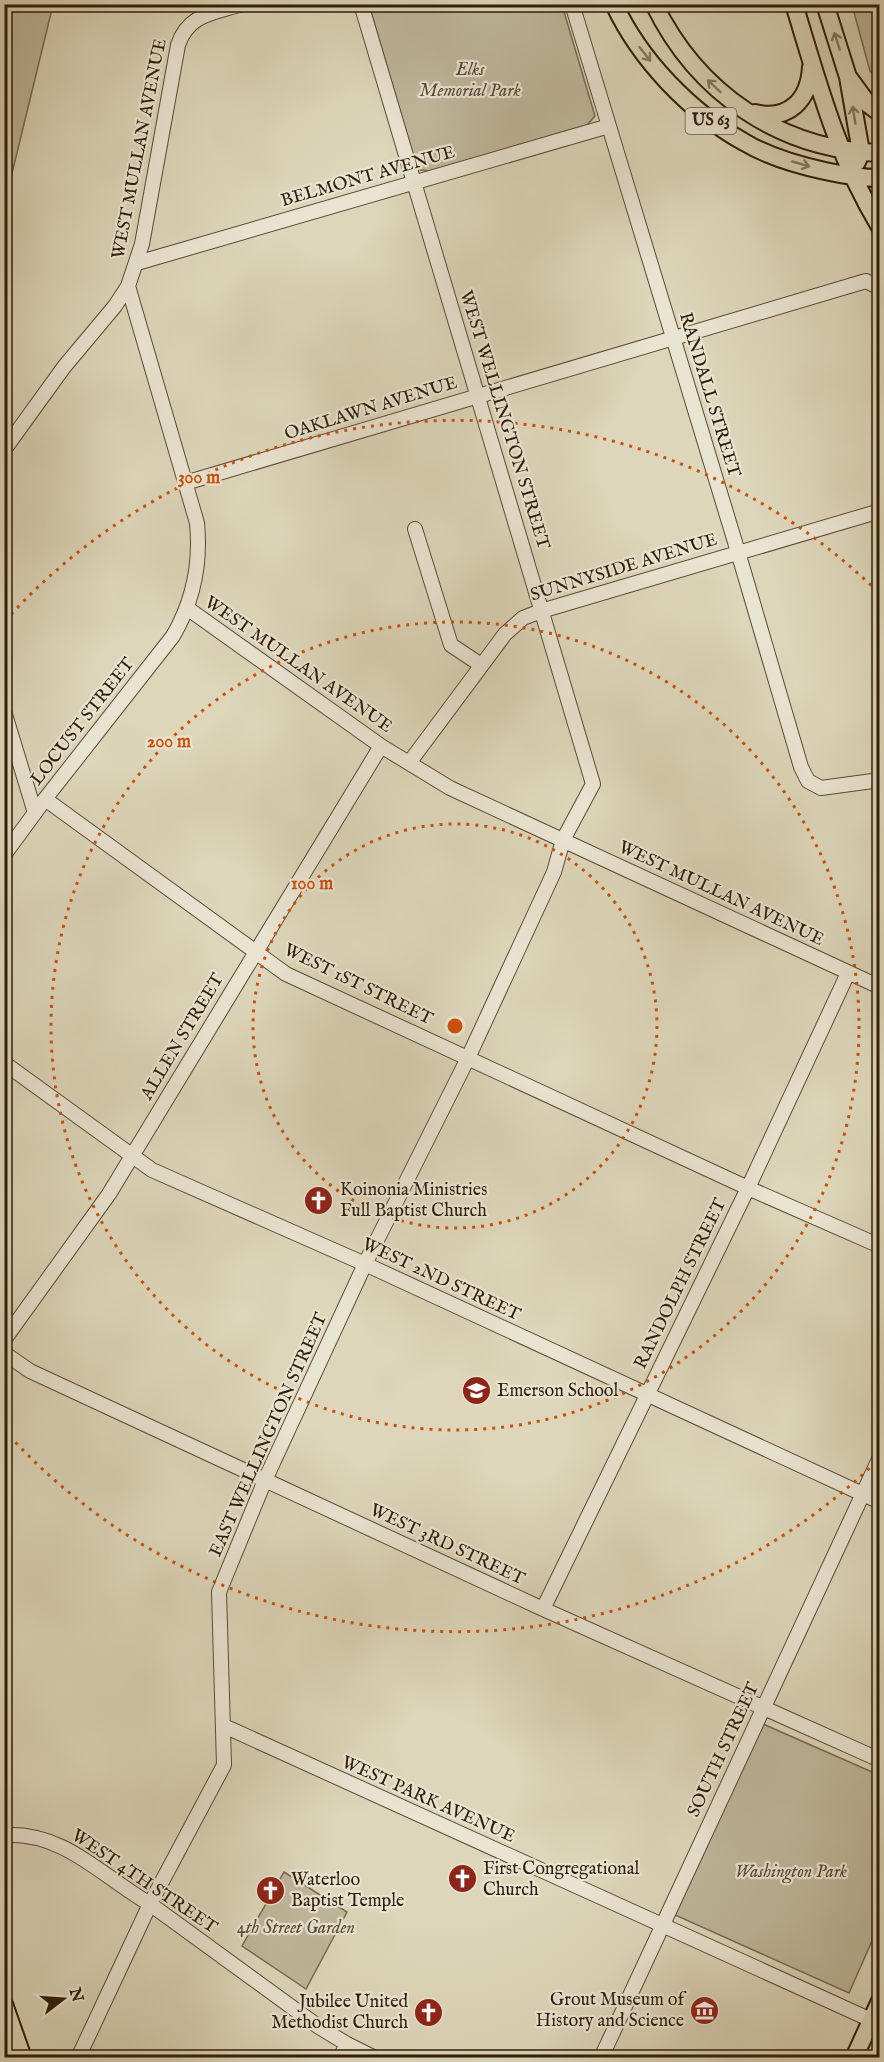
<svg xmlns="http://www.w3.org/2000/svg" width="884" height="2062" font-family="'IM FELL English',serif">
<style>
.green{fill:#bfb79c;stroke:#776a52;stroke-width:1.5}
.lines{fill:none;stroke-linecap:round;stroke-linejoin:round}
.minor-casing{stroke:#5a4b35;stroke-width:16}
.major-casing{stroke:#2f1d09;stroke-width:20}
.minor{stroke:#e9e4d2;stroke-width:14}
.major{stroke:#ddd6ba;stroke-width:16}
.oneway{stroke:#867a62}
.ring{fill:none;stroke:#cc500c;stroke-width:3;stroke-dasharray:3 6}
.labels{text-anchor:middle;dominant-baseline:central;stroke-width:4.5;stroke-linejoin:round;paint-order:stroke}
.shield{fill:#e9e4d2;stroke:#675945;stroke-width:1.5}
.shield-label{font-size:16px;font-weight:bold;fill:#2f1d09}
.park-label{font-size:18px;font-style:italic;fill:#5a4b35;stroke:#e9e4d2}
.street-label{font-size:18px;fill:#2f1d09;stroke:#e9e4d2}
.poi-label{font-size:18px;fill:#2f1d09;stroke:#e9e4d2;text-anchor:start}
.centre{fill:#cc500c;stroke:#e9e4d2;stroke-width:3}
.ring-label{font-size:18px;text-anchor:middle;font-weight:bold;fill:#cc500c;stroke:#e9e4d2;stroke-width:4.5;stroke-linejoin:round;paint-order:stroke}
</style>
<rect width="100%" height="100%" fill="#ddd6ba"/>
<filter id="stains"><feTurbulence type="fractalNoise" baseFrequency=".00333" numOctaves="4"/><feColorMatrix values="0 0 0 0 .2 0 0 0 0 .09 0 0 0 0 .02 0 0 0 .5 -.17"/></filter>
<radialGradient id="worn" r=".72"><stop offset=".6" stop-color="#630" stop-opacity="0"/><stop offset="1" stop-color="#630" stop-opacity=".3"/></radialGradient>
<path class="green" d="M5 4 53 5 5 202 4 5Z
M369 5H562L595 116 587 125 430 171 420 170 416 165Z
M852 5H879V80L870 71Z
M763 1724 879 1775V1925L849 1993 675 1915Z
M284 1872 347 1912 306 1989 242 1946Z"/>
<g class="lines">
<defs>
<path id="minor" d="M572 4 738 552 801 767 808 781 821 788 880 780
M137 263 609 126
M4 450 64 367 115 306 128 286 142 244 178 45C188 14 214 13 242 4
M185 483 866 281 880 288
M415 529 451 645 481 665
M187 608 381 746 450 788 880 987
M4 711 35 813
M409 763 505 634 523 618 541 611 880 511
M45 799 286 974 748 1188 880 1246
M4 855 45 799 173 636C194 600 201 564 197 523L128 286
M4 1063 152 1170 365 1264 880 1502
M4 1340 109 1194 381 746
M4 1353 30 1371 543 1609 880 1760
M543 1609 748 1188 848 973
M224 1726 880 2024
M4 1835C65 1832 101 1876 150 1904L319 2027 347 2044 375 2058
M78 2058 150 1904 224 1765 219 1592 265 1480 365 1264 468 1058 554 872 563 840 593 784 361 4
M340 2058 347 2044
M601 2058 880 1457"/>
<path id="major" d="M614 4C640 60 690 112 744 142 769 157 797 165 825 171 843 175 861 178 880 178
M654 4C697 93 780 150 880 153
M794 4C818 83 837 156 880 227
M825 4 848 77 861 152 857 162
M849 78 868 104 880 113
M755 113C789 121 809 100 811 67
M4 2004 23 2058
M854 2058 880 2001"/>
</defs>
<use href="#minor" class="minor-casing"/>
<use href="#major" class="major-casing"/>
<use href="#minor" class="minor"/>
<use href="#major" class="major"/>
</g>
<defs><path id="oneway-shaft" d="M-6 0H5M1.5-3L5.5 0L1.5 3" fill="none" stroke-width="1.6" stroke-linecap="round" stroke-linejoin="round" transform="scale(1.5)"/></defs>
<g class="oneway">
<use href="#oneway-shaft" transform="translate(837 41) rotate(-108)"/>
<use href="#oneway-shaft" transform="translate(645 54) rotate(52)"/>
<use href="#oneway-shaft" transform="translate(714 86) rotate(-137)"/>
<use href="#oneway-shaft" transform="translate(854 115) rotate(-99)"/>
<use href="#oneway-shaft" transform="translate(801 164) rotate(16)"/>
</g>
<g class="ring">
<circle cx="455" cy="1026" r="202"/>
<circle cx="455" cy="1026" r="404"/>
<path d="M876 1462A606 606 0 0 1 5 1431M5 621A606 606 0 0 1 876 590"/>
</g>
<defs>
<symbol id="church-disc" viewBox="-11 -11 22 22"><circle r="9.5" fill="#8f2418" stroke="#e9e4d2"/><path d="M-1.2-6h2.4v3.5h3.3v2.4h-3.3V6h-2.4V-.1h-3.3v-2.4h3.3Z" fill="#fff"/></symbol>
<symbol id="school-disc" viewBox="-11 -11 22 22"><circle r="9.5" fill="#8f2418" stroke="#e9e4d2"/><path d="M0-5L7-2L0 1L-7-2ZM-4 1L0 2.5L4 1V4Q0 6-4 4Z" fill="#fff"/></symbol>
<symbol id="museum-disc" viewBox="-11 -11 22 22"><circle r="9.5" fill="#8f2418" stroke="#e9e4d2"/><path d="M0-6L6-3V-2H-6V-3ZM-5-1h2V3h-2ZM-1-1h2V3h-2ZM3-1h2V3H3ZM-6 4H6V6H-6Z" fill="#fff"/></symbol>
</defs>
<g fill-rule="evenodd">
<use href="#church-disc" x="302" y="1184" width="33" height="33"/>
<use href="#school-disc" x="460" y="1374" width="33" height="33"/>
<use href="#church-disc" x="446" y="1862" width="33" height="33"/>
<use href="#church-disc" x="254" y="1874" width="33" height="33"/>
<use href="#museum-disc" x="688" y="1994" width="33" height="33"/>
<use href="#church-disc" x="412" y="1996" width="33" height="33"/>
</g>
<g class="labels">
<rect class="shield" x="685.5" y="108" width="51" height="26" rx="4.5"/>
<g class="shield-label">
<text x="711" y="121">US 63</text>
</g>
<g class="park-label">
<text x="470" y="70">Elks<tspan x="470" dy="21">Memorial Park</tspan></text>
<text x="791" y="1872">Washington Park</text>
<text x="296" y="1928">4th Street Garden</text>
</g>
<g class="street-label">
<text transform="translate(140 149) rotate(-79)">WEST MULLAN AVENUE</text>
<text transform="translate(368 177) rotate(-16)">BELMONT AVENUE</text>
<text transform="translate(709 395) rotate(73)">RANDALL STREET</text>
<text transform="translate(371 409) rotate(-17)">OAKLAWN AVENUE</text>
<text transform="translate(504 420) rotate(73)">WEST WELLINGTON STREET</text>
<text transform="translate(624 568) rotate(-17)">SUNNYSIDE AVENUE</text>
<text transform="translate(298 665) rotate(35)">WEST MULLAN AVENUE</text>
<text transform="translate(83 722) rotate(-52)">LOCUST STREET</text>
<text transform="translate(721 894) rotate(25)">WEST MULLAN AVENUE</text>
<text transform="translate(358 985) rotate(26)">WEST 1ST STREET</text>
<text transform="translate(183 1037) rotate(-59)">ALLEN STREET</text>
<text transform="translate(441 1280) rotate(25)">WEST 2ND STREET</text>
<text transform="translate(681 1284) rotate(-64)">RANDOLPH STREET</text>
<text transform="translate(269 1435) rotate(-66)">EAST WELLINGTON STREET</text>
<text transform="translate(447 1545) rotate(25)">WEST 3RD STREET</text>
<text transform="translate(724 1750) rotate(-65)">SOUTH STREET</text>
<text transform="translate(428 1800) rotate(24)">WEST PARK AVENUE</text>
<text transform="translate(144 1882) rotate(34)">WEST 4TH STREET</text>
</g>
<g class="poi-label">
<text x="340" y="1190">Koinonia Ministries<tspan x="340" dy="21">Full Baptist Church</tspan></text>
<text x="497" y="1391">Emerson School</text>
<text x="483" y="1869">First Congregational<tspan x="483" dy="21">Church</tspan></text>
<text x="291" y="1880">Waterloo<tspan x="291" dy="21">Baptist Temple</tspan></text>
<text x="684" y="2000" text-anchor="end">Grout Museum of<tspan x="684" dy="21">History and Science</tspan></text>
<text x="408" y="2002" text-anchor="end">Jubilee United<tspan x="408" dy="21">Methodist Church</tspan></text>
</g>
</g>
<circle cx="455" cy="1026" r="9" class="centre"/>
<g class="ring-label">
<text x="199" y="483">300 m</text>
<text x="169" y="747">200 m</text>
<text x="312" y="889">100 m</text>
</g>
<rect width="884" height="2062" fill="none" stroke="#ddd6ba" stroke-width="24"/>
<rect x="6" y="6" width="872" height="2050" fill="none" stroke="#2f1d09" stroke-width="3"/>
<rect x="12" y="12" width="860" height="2038" fill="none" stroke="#2f1d09" stroke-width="1.5"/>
<g transform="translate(63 1999) rotate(73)" stroke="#e9e4d2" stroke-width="4.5" paint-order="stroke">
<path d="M0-4.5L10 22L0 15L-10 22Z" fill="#2f1d09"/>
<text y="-9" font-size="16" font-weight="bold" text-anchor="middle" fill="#2f1d09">N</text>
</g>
<rect width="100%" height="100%" filter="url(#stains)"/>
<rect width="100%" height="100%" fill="url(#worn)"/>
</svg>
